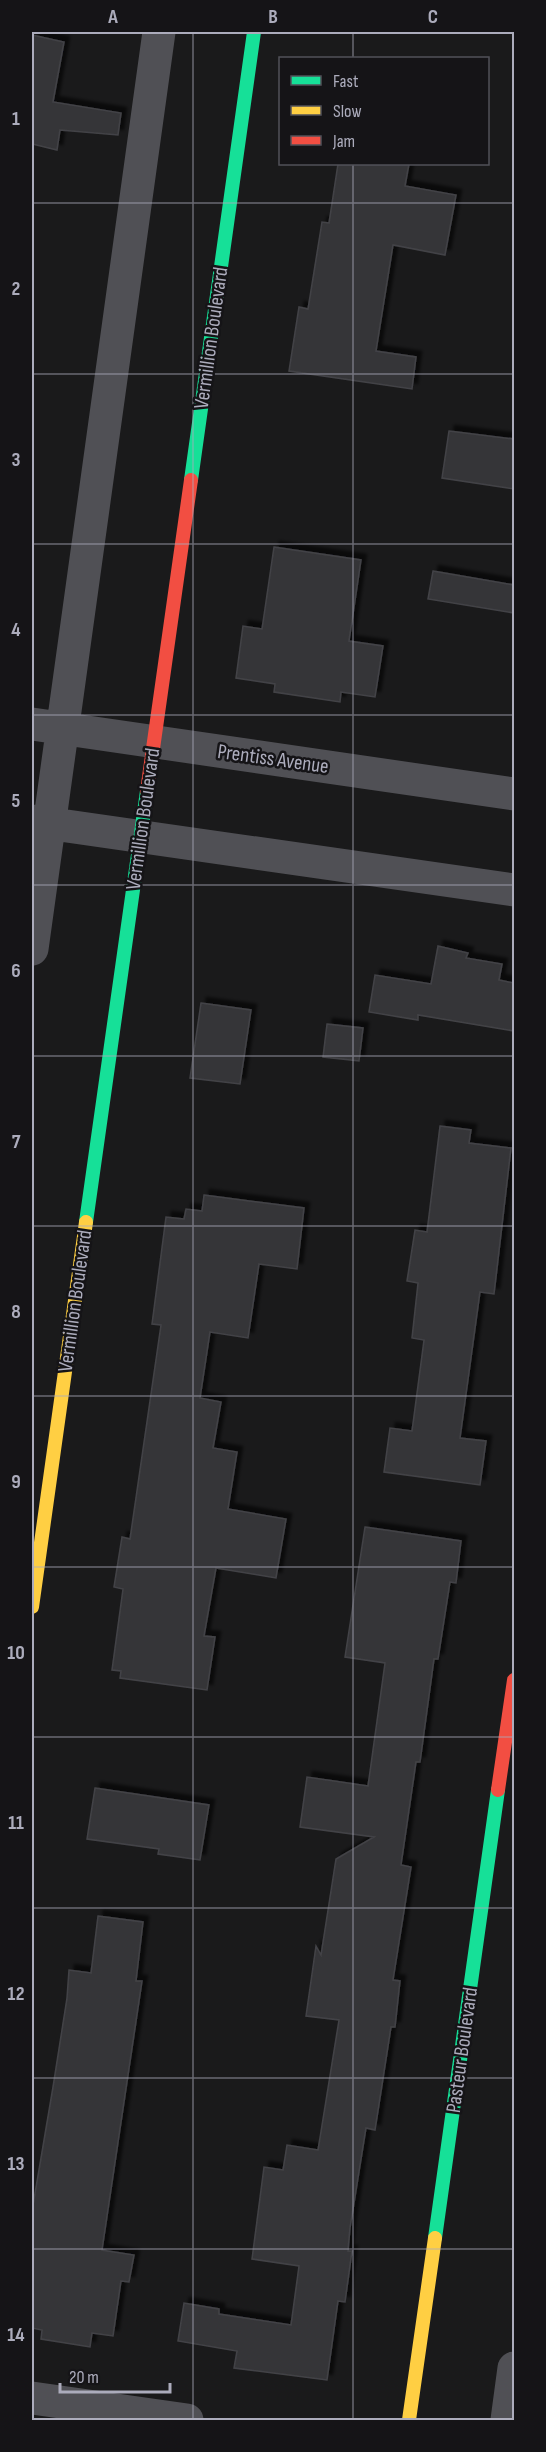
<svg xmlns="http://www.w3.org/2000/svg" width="546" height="2452" font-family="'Sofia Sans Condensed',sans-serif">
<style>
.building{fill:#363639;stroke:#434347;stroke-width:1.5;filter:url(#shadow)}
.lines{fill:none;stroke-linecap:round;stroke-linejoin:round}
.street{stroke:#505055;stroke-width:33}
.fast{stroke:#16e098;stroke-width:14}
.slow{stroke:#ffcf43;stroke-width:14}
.jam{stroke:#f24e42;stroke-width:14}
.grid{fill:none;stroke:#acacbc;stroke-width:1.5;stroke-opacity:0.55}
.labels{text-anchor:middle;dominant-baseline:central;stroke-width:5;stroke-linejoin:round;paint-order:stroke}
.street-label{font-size:21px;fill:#acacbc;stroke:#151417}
.neatline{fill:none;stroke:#acacbc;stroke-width:2}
.grid-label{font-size:20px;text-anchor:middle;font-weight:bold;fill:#acacbc}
</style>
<defs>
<filter id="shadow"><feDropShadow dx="5.5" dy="-5.5" stdDeviation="1.5" flood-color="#0009"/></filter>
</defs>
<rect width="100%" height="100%" fill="#1a1a1b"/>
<path class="building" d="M32 35 64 42 53 102 121 113 118 135 60 130 57 150 32 144Z
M338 164H409L405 186 456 195 445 255 393 245 376 351 416 357 412 389 289 371 299 307 308 309 322 222 329 223Z
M449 431 514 439V489L442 478Z
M274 547 361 560 349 641 383 646 375 697 341 692 340 702 274 692 275 684 236 678 243 626 262 629Z
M433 571 514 585V613L428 599Z
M438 946 468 953 466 958 502 964 499 980 514 983V1031L418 1015V1020L369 1012 375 975 431 984Z
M201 1003 251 1010 240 1084 190 1078Z
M327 1024 363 1028 359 1061 323 1057Z
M440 1126 471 1130 469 1143 511 1148 494 1294 480 1292 460 1438 486 1441 480 1485 384 1472 390 1428 412 1431 424 1340 412 1338 418 1283 407 1281 415 1230 427 1232Z
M204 1195 304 1208 297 1269 259 1264 248 1338 210 1332 200 1398 221 1402 213 1448 237 1452 228 1509 286 1519 276 1578 216 1568 204 1636 215 1637 207 1690 120 1678 121 1671 112 1670 123 1589 114 1587 122 1537 130 1539 161 1325 152 1324 166 1217 184 1219 186 1209 202 1211Z
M365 1527 461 1541 456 1583 450 1582 438 1659H434L420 1762H416L401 1865 411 1867 393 1980 400 1981 395 2027H391L375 2130 366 2128 350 2228 348 2251H352L345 2302 338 2301 327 2380 234 2368 237 2351 178 2341 184 2303 219 2309V2314L291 2325 299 2266 252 2259 264 2167 283 2170 287 2145 318 2150 339 2020 306 2016 316 1946 321 1955 336 1859 374 1837 300 1827 307 1777 368 1786 385 1663 345 1657Z
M95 1788 209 1805 200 1860 158 1854 159 1849 87 1839Z
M98 1916 143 1922 136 1981H142L102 2250 134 2255 129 2282 121 2281 113 2336 92 2333 90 2347 41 2339 42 2330 32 2328V2211L53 2087 67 1998 69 1970 91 1973Z"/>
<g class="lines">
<path class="street" d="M32 724 514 794
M32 821 514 890
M32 949 159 32
M32 2398 187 2420
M507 2420 514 2368"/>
<path class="fast" d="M191 480 254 32
M86 1222 147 791
M435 2238 498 1790"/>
<path class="slow" d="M32 1607 86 1222
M409 2420 435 2238"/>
<path class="jam" d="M147 791 191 480
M498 1790 514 1680"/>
</g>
<path class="grid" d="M193 32V2420M353 32V58M353 164V2420M32 203H514M32 374H514M32 544H514M32 715H514M32 885H514M32 1056H514M32 1226H514M32 1396H514M32 1567H514M32 1737H514M32 1908H514M32 2078H514M32 2249H514"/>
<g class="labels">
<g class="street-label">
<text transform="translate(211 338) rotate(-82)">Vermillion Boulevard</text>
<text transform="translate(273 759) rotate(8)">Prentiss Avenue</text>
<text transform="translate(143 819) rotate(-82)">Vermillion Boulevard</text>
<text transform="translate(75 1301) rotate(-82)">Vermillion Boulevard</text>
<text transform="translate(462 2050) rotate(-82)">Pasteur Boulevard</text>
</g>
</g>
<rect width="546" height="2452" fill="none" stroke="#151417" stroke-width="66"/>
<rect x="279" y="57" width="210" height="108" fill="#151417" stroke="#515159" stroke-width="1.5"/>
<rect x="291" y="76" width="30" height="9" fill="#16e098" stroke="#515159" stroke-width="1.5"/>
<text x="333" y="87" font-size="18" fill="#acacbc">Fast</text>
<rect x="291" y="106" width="30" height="9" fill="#ffcf43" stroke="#515159" stroke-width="1.5"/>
<text x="333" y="117" font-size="18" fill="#acacbc">Slow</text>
<rect x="291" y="136" width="30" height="9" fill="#f24e42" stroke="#515159" stroke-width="1.5"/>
<text x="333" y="147" font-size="18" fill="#acacbc">Jam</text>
<path d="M60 2383v9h110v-9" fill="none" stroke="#acacbc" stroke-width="3"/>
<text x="69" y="2383" font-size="18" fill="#acacbc" stroke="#151417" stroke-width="4.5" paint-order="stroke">20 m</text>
<rect x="33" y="33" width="480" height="2386" class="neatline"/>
<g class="grid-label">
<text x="113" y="23">A</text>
<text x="273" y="23">B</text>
<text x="433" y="23">C</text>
<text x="16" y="125">1</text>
<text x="16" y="295">2</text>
<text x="16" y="466">3</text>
<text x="16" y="636">4</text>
<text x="16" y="807">5</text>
<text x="16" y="977">6</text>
<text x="16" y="1148">7</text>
<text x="16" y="1318">8</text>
<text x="16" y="1488">9</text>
<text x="16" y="1659">10</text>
<text x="16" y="1829">11</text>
<text x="16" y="2000">12</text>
<text x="16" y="2170">13</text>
<text x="16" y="2341">14</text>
</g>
</svg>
